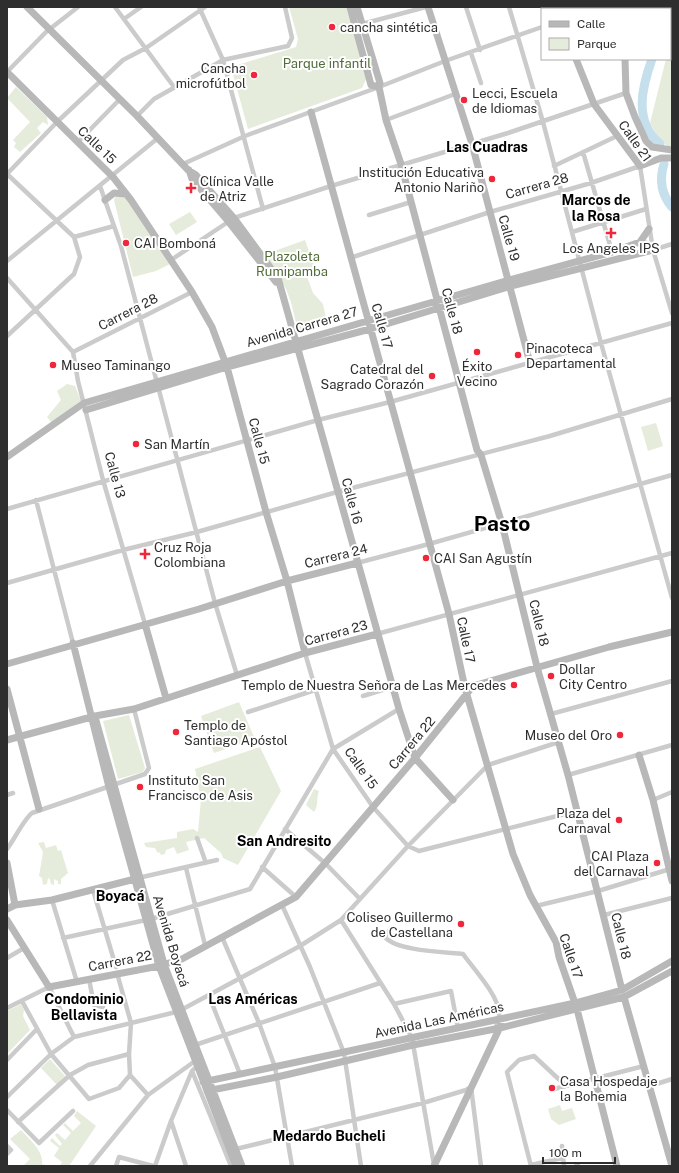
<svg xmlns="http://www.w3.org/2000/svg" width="679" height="1173" font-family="'Public Sans',sans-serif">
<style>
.green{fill:#e5ecdb}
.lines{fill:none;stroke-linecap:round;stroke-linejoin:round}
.river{stroke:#c6dfed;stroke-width:9}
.street{stroke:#cbcbcb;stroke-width:4.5}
.secondary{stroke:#b8b8b8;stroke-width:7}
.poi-dot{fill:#ee273b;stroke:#fff;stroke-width:1.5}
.labels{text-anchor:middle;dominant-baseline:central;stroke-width:4;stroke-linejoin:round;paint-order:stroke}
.poi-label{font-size:13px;fill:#2e2e2e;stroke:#fff;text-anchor:start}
.park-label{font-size:13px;fill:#526c39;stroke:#fff}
.street-label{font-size:13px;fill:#2e2e2e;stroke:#fff}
.neighbourhood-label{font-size:14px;font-weight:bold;fill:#000;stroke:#fff}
.town-label{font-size:21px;font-weight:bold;fill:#000;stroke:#fff}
</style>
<rect width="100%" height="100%" fill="#fff"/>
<path class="green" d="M289 7H348L367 77 362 88 248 129 231 67 296 47 298 39Z
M672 38V150L659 139 650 123 666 59H670Z
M16 87 47 117 48 125 43 122 37 128 41 133 20 152 14 147 16 143 13 140 30 122 7 98Z
M121 195 127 199 172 263 156 271 133 277 114 200 116 196Z
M190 212 197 222 176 235 169 224Z
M305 240 316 271 306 274 313 293 323 304 327 323 298 331 291 302 286 289 266 254Z
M67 384 75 386 81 401 52 423 47 417 61 400 57 391Z
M656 423 663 446 648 451 641 427Z
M239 702 255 739 214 753 201 716Z
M129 715 145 768 143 772 118 779 103 721Z
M260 747 281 791 238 865 223 858 221 853 204 838 186 842 189 850 177 854 174 847 166 850 165 854 161 855 160 853 157 852 155 848 146 847 144 843 177 838V832L193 829 198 832 201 799 195 769Z
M314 789 319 791C316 798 319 805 314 812L306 805Z
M44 842 46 848 56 845 58 851 61 850 68 873 61 879V884H58V881L54 879V885L51 884 50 879 48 878 47 884 43 885 42 878 39 876 43 852 38 843Z
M21 1004 24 1010 23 1016 30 1030 7 1054V1011Z
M50 1059 65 1076 57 1085 41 1068Z
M560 1105 562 1111 572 1108 576 1119 559 1125 551 1119 548 1109Z
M77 1111 96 1126 69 1166H60L62 1162 54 1156 59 1148 50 1141 52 1138 60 1146 62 1144 55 1135 57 1133 65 1140 71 1133 63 1125 65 1123 73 1131 81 1123 74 1116Z
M21 1130C29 1139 44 1151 42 1164L47 1166H23L30 1159 10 1139Z"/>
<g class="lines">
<path class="river" d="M670 16 672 12
M652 59C642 87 633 121 660 144
M664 164C659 180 661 194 672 207"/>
<path class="street" d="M115 7 174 87
M199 7 223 60 263 209
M466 7 480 50
M509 7 543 122 601 343 672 598
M587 9 592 7
M124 19 141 7
M362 24 426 7
M471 53 481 83
M7 72 46 32 78 7
M137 116 154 99 223 60 288 46 292 38 285 7
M386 120 455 94
M78 142 120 99
M583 152 612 252
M183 164 245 136 379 87 445 61 542 27
M554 166 617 136
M7 174 57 122 123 60 146 48 205 7
M7 174 74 237 80 257 74 274 7 336
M100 186 121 246 215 603 237 675
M369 215 411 202
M572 232 646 209
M74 237 114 226
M640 242 647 243 652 248
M653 250 672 244
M350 258 490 212 591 183 640 166 653 250 672 313
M171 260 234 218 331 186 508 133 626 93
M7 261 158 138
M7 278 73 352 78 381 103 480 145 624
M73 352 192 292
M36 500 73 643
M7 509 318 420 390 402 672 323
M357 563 429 544 672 475
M7 583 123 550 197 532 337 492 550 436 672 399
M377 634 672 553
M305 653 333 749 373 807 408 846 419 851 577 811
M363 696 392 687
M248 712 315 690
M551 714 672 681
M568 775 672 745
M7 795 13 793
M653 800 672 792
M285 829 326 864 360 899
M197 838 206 863
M7 849C14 840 24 819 32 813L145 774 149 768 134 709
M262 867 296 897
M186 868 205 945
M138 878 217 860
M93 890 116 967
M52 900 77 982
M282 905 310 967 344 1053 361 1166
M536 906 598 891 670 869
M604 915 672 898
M151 919 250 889 333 749 399 709
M341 920 394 1004 412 1038 434 1165
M391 928 385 937C396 951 445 952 463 954 473 968 499 996 499 1013 500 1018 497 1024 495 1029
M222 937 259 1023 275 1067 292 1166
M63 938 146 920
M7 958 24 948
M117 973 131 1023 129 1054 130 1075 148 1095
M89 979 94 1005 103 1007
M209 996 240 1074
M22 1001 51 1054 89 1099 119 1088 130 1075
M394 1004 451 991 458 1028
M7 1008 49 987 74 1037
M181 1010 300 946 341 920 408 846 488 765 559 742
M195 1045 380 983
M7 1060 37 1029
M192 1071 231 1166
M650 1086 672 1079
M554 1089 566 1086
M7 1097 51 1054 74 1037 176 1012
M7 1110 39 1143 73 1111
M171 1121 186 1166
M18 1122 70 1075 88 1065 129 1054
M7 1146 11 1150 7 1154
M562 1146 564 1166
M236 1149 423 1103 466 1090 471 1087 481 1166
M531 1165 562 1158
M90 1166 148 1095 195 1061
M116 1166 119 1157 153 1166
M155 1166 171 1121 192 1071 197 1066
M531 1166 507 1072 519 1060 534 1056 566 1086 644 1066
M576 1166 578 1165"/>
<path class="secondary" d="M27 7 137 116 188 170 196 175 234 218 278 278 399 709 415 758 453 800
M350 7 371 85 379 87
M357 7 380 83 379 87 386 120 401 164 477 450 481 455 502 524 537 667 568 775 622 990
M428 7 472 144 530 363
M560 7 561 9
M626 9V7
M576 59 594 104 640 166 661 158H672
M625 59 626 93 635 117 646 141 652 147 672 150
M7 72 113 177 131 200 192 292 212 327 227 367 266 512 287 581 305 653
M311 112 449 614 465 688 513 854 530 895 556 942 559 957 577 1009 617 1166
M189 170 192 179 228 221 276 282
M105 200 114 193 126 194
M86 410 227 367 370 329 511 286 653 250
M7 457 84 403 509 280 612 252 640 242 649 229
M145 624 166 698
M73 643 109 787 159 966 236 1166
M7 664 199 609 287 581 357 563
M7 689 39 809
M95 717 164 964 242 1166
M7 740 95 716 134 709 305 653 377 634
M639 755 653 800 672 881
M7 863 15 905
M7 909 15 905 52 900 135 879
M7 920 49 987 159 966 182 959 296 897 415 758 473 686 609 647 672 632
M624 997 672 1166
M203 1082 575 1003 622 990 672 961
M207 1091 277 1077 413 1045 500 1028 624 997 672 971
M434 1166 501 1025"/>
</g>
<g class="poi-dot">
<circle cx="332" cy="27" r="4"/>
<circle cx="254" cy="75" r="4"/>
<circle cx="464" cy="100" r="4"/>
<circle cx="492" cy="179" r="4"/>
<path d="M189 182h4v4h4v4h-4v4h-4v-4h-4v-4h4z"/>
<path d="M609 227h4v4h4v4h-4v4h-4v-4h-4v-4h4z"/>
<circle cx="126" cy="243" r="4"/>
<circle cx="477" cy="352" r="4"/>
<circle cx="518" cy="355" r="4"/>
<circle cx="53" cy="365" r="4"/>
<circle cx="432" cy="376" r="4"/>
<circle cx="136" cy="444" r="4"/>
<path d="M143 548h4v4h4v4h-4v4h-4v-4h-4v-4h4z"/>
<circle cx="426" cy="558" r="4"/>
<circle cx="551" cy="676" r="4"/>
<circle cx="514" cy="685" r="4"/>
<circle cx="176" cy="732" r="4"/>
<circle cx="620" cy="735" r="4"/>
<circle cx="140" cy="787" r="4"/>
<circle cx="619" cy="820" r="4"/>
<circle cx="657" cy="863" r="4"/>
<circle cx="461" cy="924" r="4"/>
<circle cx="552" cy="1088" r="4"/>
</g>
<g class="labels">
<g class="poi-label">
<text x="340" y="27">cancha sintética</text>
<text x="246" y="68" text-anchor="end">Cancha<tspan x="246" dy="15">microfútbol</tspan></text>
<text x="472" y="93">Lecci, Escuela<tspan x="472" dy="15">de Idiomas</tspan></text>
<text x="484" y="172" text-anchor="end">Institución Educativa<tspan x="484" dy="15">Antonio Nariño</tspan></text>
<text x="200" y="181">Clínica Valle<tspan x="200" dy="15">de Atriz</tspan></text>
<text x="134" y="243">CAI Bomboná</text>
<text x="611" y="248" text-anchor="middle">Los Angeles IPS</text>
<text x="526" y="348">Pinacoteca<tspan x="526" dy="15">Departamental</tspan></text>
<text x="61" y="365">Museo Taminango</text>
<text x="477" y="366" text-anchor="middle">Éxito<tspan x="477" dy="15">Vecino</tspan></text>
<text x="424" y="369" text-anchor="end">Catedral del<tspan x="424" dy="15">Sagrado Corazón</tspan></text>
<text x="144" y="444">San Martín</text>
<text x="154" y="547">Cruz Roja<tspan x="154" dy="15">Colombiana</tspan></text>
<text x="434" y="558">CAI San Agustín</text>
<text x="559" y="669">Dollar<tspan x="559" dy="15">City Centro</tspan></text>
<text x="506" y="685" text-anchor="end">Templo de Nuestra Señora de Las Mercedes</text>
<text x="184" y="725">Templo de<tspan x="184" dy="15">Santiago Apóstol</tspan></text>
<text x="612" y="735" text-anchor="end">Museo del Oro</text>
<text x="148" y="780">Instituto San<tspan x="148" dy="15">Francisco de Asis</tspan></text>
<text x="611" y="813" text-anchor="end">Plaza del<tspan x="611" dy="15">Carnaval</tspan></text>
<text x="649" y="856" text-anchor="end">CAI Plaza<tspan x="649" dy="15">del Carnaval</tspan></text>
<text x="453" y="917" text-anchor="end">Coliseo Guillermo<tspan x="453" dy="15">de Castellana</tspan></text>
<text x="560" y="1081">Casa Hospedaje<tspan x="560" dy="15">la Bohemia</tspan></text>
</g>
<g class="park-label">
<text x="327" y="63">Parque infantil</text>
<text x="292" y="256">Plazoleta<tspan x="292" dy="15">Rumipamba</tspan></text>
</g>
<g class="street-label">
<text transform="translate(635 141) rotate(55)">Calle 21</text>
<text transform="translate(97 145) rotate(44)">Calle 15</text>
<text transform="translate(537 186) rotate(-16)">Carrera 28</text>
<text transform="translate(509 238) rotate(74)">Calle 19</text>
<text transform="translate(452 311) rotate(75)">Calle 18</text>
<text transform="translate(128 312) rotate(-27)">Carrera 28</text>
<text transform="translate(382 326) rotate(74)">Calle 17</text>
<text transform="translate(302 327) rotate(-16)">Avenida Carrera 27</text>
<text transform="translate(259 441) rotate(75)">Calle 15</text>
<text transform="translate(115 475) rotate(75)">Calle 13</text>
<text transform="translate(352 501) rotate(75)">Calle 16</text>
<text transform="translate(336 556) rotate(-14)">Carrera 24</text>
<text transform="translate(539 623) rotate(76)">Calle 18</text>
<text transform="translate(336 633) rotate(-15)">Carrera 23</text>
<text transform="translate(466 640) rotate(78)">Calle 17</text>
<text transform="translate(412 743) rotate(-50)">Carrera 22</text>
<text transform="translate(361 768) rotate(55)">Calle 15</text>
<text transform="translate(621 936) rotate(76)">Calle 18</text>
<text transform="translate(171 941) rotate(73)">Avenida Boyacá</text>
<text transform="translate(571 956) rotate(71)">Calle 17</text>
<text transform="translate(120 961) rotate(-11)">Carrera 22</text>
<text transform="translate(439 1020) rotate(-12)">Avenida Las Américas</text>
</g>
<g class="neighbourhood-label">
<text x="487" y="147">Las Cuadras</text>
<text x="596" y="200">Marcos de<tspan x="596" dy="16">la Rosa</tspan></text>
<text x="284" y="841">San Andresito</text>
<text x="120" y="896">Boyacá</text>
<text x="84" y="999">Condominio<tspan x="84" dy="16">Bellavista</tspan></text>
<text x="253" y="999">Las Américas</text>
<text x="329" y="1136">Medardo Bucheli</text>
</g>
<g class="town-label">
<text x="502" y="523">Pasto</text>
</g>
</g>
<rect width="679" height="1173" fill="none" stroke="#2e2e2e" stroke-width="16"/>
<rect x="541" y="8" width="130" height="52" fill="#ffffff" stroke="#ababab"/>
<rect x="549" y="21" width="20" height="6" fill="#b8b8b8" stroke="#ababab"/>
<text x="577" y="28" font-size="12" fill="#2e2e2e">Calle</text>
<rect x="549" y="38" width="20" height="12" fill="#e5ecdb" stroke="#ababab"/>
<text x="577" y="48" font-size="12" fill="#2e2e2e">Parque</text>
<path d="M543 1157v6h72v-6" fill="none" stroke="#2e2e2e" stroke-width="2"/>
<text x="549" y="1157" font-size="12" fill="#2e2e2e" stroke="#ffffff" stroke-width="3" paint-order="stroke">100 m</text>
</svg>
